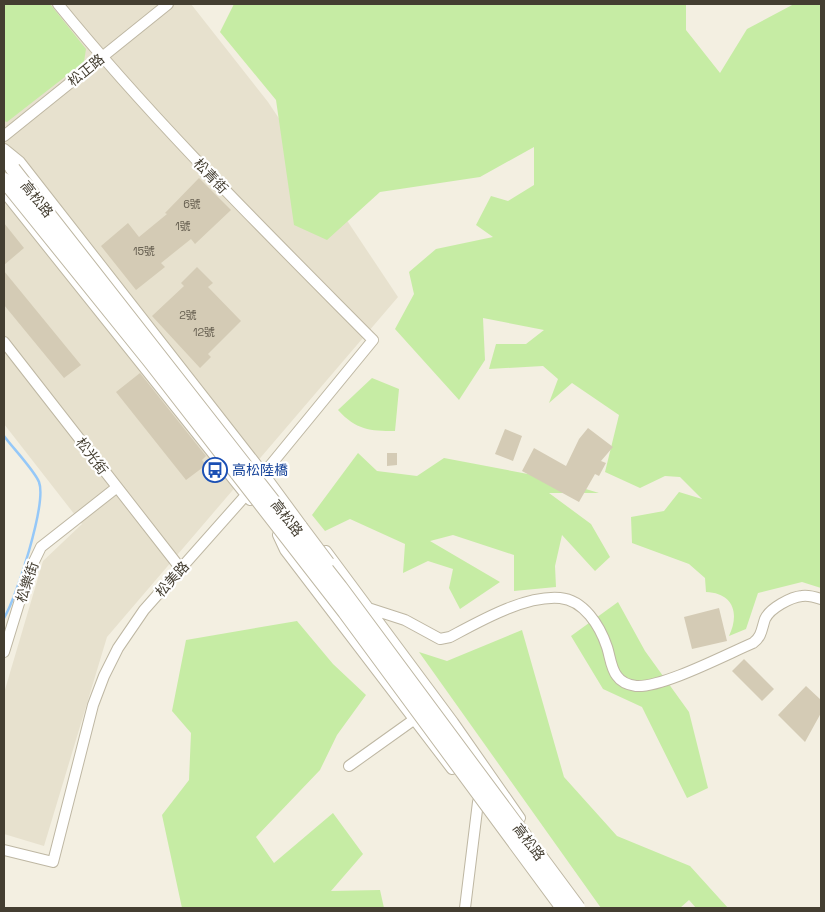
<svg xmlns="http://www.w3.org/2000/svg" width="825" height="912" font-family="'Space Grotesk','Noto Sans TC',sans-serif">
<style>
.residential{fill:#e7e1ce}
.green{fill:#c6eca4}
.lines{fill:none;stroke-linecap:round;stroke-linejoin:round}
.stream{stroke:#95c8f8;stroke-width:2.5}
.building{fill:#d4cbb5}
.minor-casing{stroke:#beb7a3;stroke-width:12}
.tertiary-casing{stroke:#beb7a3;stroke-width:16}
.minor{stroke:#fff;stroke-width:10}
.tertiary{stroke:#fff;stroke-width:14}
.minor-bridge-casing{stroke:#beb7a3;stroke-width:12;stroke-linecap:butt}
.tertiary-bridge-casing{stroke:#beb7a3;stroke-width:16;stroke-linecap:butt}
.minor-bridge{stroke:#fff;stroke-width:10}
.tertiary-bridge{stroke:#fff;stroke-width:14}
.labels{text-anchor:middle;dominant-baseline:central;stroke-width:4.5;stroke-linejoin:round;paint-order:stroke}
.number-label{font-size:11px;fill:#686152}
.street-label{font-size:14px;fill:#443e31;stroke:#fff}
.transit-label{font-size:14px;fill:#164399;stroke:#fff;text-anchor:start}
</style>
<rect width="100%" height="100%" fill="#f3efe1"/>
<path class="residential" d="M4 4H191L268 102 398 297 107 637 44 846 4 834V693L43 561 82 524 4 424Z"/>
<path class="green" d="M4 4H50L86 49 84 62 7 122 4 121Z
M234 4H686V30L720 73 747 29 794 4H821V588L802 582 758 593 746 629 729 636C740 613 733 593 706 592L705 578 689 564 632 543 631 517 664 511 679 492 702 499 680 477 665 476 640 488 605 472 619 415 572 383 549 403 558 379 543 366 489 369 496 344H526L544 330 483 318 485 360 459 400 395 329 414 294 409 272 436 249 493 237 476 225 491 196 508 201 534 185V147L480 177 380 192 327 240 294 225 276 100 220 32Z
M372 378 399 389 395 431C370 431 356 430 338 410Z
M358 453 377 471 417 476 444 458 549 478 599 493H549L591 524 610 557 595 571 562 535 555 566 556 587 514 591V555L453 535 430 541 500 582 460 609 449 588 453 569 428 561 403 573 405 544 350 519 325 531 312 515Z
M618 602 645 651 689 712 708 788 687 798 642 707 603 689 571 636Z
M297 621 333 664 366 695 337 735 320 770 256 837 274 863 333 813 363 854 331 891 380 890 384 908H182L162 815 189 780 191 733 172 711 186 640Z
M522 630 564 777 617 836 690 866 728 908H696L689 900 680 908H601L419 652 447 661Z"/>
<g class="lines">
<path class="stream" d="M4 436C12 447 34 470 39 482 47 503 16 599 4 618"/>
</g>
<path class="building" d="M199 178 231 210 195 244 191 239 161 263 165 267 136 290 101 246 128 223 139 237 167 214 165 213Z
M4 223 24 248 4 265Z
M197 267 213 283 208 287 241 321 208 354 211 357 200 368 152 316 184 286 181 283Z
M4 271 81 365 64 378 4 305Z
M140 373 206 456 202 460 206 465 186 480 116 392Z
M588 428 613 447 601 461 606 463 599 476 595 474 579 502 522 471 534 448 566 466 579 439Z
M505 429 522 436 513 461 495 454Z
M387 453H397V465L387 466Z
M719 608 727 641 692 649 684 617Z
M744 659 774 689 762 701 732 671Z
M806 686 821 700V713L805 742 778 715Z"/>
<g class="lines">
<defs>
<path id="minor" d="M4 136 168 4
M4 149 20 162 263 473 302 526
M4 192 250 500
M4 342 181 569
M278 535 285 550 452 769
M326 551 453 722 520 818
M368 608 405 620 440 639 450 637C480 621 525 595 560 598 584 600 600 626 607 647 610 656 611 669 617 676 621 682 629 685 636 686 662 688 727 654 753 643 762 637 762 627 765 619 770 608 791 597 802 596 808 595 815 597 821 599
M4 652 28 574 41 547 116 488
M349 766 419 716
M4 850 53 862 93 705 104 676 118 648 144 610 246 495 373 340C265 231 155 123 58 4
M465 908 478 802 486 794"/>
<path id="tertiary" d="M4 155 13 169"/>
</defs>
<use href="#minor" class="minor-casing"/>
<use href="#tertiary" class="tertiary-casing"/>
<use href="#minor" class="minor"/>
<use href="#tertiary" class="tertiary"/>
<defs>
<path id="minor-bridge" d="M302 526 329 562"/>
<path id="tertiary-bridge" d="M13 169 340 587 578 908
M4 180 150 361 345 612 563 908"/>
</defs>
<use href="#minor-bridge" class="minor-bridge-casing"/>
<use href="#tertiary-bridge" class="tertiary-bridge-casing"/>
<use href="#minor-bridge" class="minor-bridge"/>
<use href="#tertiary-bridge" class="tertiary-bridge"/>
</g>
<defs>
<symbol id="bus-ring" viewBox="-11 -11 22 22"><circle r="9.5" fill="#fff" stroke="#1a4fb4" stroke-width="1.5"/><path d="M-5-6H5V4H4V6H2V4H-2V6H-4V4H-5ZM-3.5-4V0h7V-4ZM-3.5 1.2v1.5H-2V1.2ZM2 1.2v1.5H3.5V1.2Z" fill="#1a4fb4"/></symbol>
</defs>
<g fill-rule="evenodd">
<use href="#bus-ring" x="201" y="456" width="28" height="28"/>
</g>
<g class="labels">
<g class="number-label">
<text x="192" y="204">6號</text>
<text x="183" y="226">1號</text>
<text x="144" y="251">15號</text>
<text x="188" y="315">2號</text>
<text x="204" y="332">12號</text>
</g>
<g class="street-label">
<text transform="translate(86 70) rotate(-39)">松正路</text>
<text transform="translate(211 176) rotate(46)">松青街</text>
<text transform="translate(37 199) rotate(51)">高松路</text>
<text transform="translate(92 456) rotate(53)">松光街</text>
<text transform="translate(287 518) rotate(52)">高松路</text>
<text transform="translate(172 579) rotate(-48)">松美路</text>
<text transform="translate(27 582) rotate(-71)">松樂街</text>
<text transform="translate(529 842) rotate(53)">高松路</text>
</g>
<g class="transit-label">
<text x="232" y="470">高松陸橋</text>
</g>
</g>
<rect width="825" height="912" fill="none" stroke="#443e31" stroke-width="10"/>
</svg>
